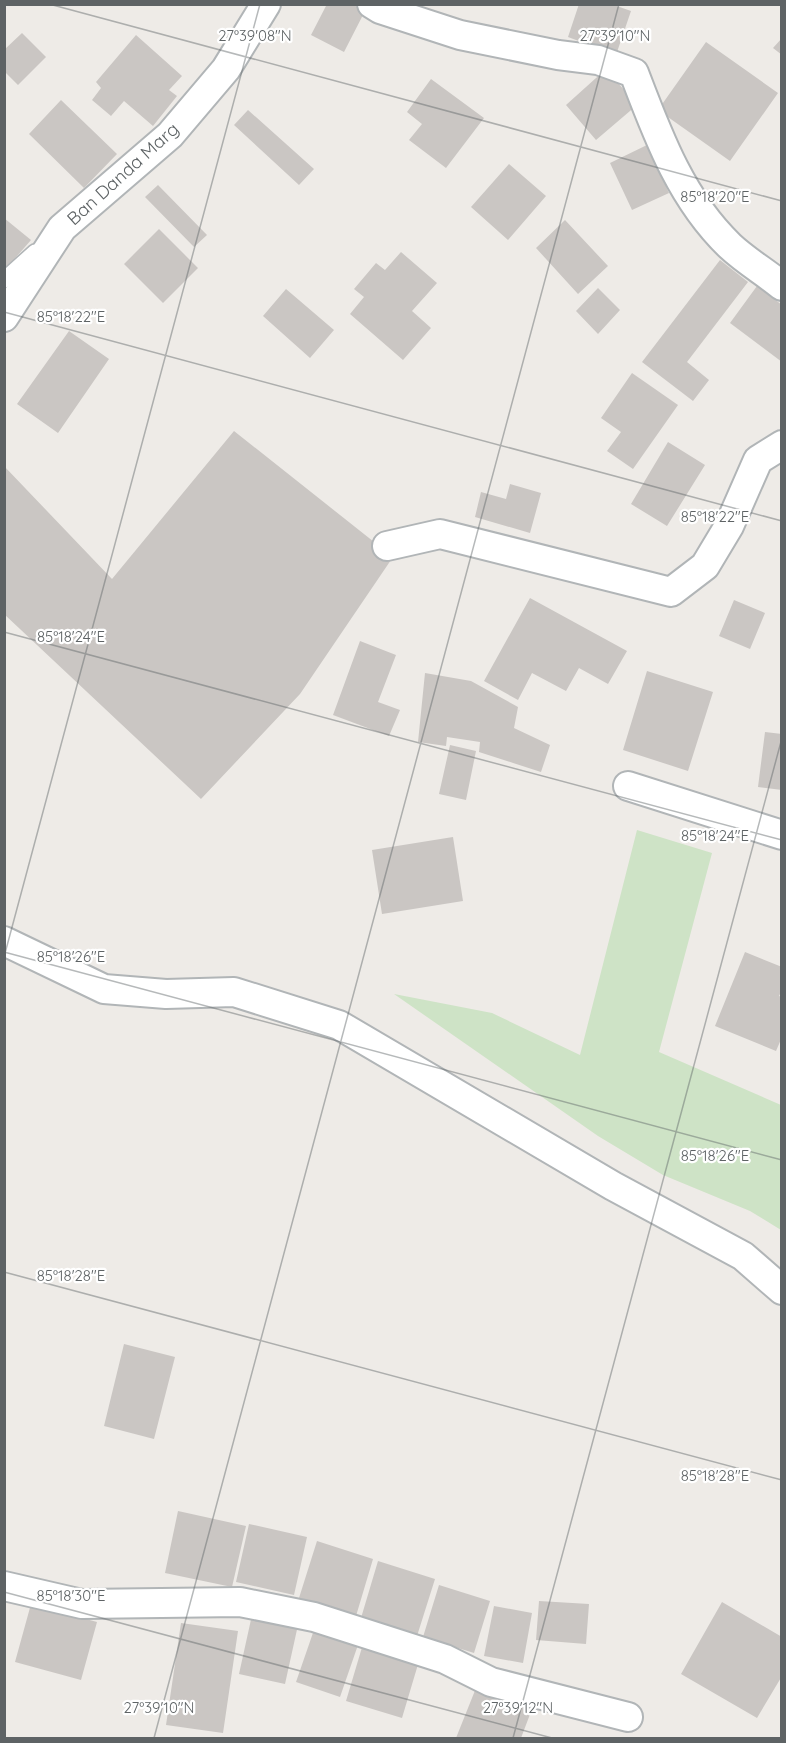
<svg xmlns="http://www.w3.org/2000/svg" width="786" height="1743" font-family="Quicksand,sans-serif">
	<rect width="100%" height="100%" fill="#eeebe7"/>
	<path fill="#cee3c6" d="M637 830 712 853 659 1052 781 1105V1230L750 1211 663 1175 598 1136 394 994 492 1013 580 1055Z"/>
	<path fill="#cac6c3" d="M327 4H352L365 11 344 52 311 35Z
		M579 4H611L631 11 616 55 568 37Z
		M22 33 46 57 18 85 4 71V50Z
		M136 35 182 76 169 90 177 96 153 126 124 101 111 116 92 100 101 88 96 82Z
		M782 38V55L773 48Z
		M706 42 778 93 730 161 658 110Z
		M606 69 637 105 596 140 566 105Z
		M431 79 484 118 446 168 409 140 422 124 407 112Z
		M61 100 117 154 84 188 29 134Z
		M248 110 314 169 299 185 234 125Z
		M647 145 669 193 632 210 610 163Z
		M509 164 546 196 508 240 471 207Z
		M158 185 207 235 194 247 145 197Z
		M4 218 31 240 4 271Z
		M565 220 608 266 578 294 536 248Z
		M159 229 198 268 163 303 124 264Z
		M401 252 437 283 412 311 431 328 403 360 350 314 364 297 354 289 376 263 385 270Z
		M720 260 748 282 687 362 709 380 693 401 642 362Z
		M757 286 782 305V362L730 323Z
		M598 288 620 310 598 334 576 311Z
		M286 289 334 330 310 358 263 316Z
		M69 331 109 359 58 433 17 404Z
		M632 373 678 405 633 469 607 451 621 432 601 418Z
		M234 431 393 557 300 694 201 799 4 614V466L112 579Z
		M668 442 705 465 667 526 631 504Z
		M510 484 541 493 530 533 475 517 481 492 506 499Z
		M530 598 627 651 608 684 579 668 566 691 532 673 518 700 484 681Z
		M734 600 765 613 750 649 719 636Z
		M360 641 396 655 378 702 400 710 389 736 333 715Z
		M647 671 713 692 688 771 623 750Z
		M425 673 471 681 518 707 514 728 550 745 541 772 479 752 480 742 447 737 446 746 418 742Z
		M765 732 782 734V790L758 787Z
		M450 745 476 751 466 800 439 794Z
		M453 837 463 901 382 914 372 850Z
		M745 952 782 967V990L779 996 782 997V1037L776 1051 715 1026Z
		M124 1344 175 1357 154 1439 104 1426Z
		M178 1511 246 1526 232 1587 165 1573Z
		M249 1524 307 1537 294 1595 236 1582Z
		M317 1541 373 1559 356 1616 299 1598Z
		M378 1561 435 1579 417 1636 361 1618Z
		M439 1585 490 1601 474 1653 423 1637Z
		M539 1601 589 1604 586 1644 536 1640Z
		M722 1602 782 1637V1676L757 1718 681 1674Z
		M31 1604 97 1622 81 1680 15 1662Z
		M494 1606 532 1613 523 1663 484 1656Z
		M252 1615 298 1625 285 1684 239 1674Z
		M181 1623 238 1631 223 1733 166 1725Z
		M315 1627 359 1642 340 1697 296 1682Z
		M363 1644 419 1661 402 1718 346 1701Z
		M476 1688 532 1709 521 1738H456Z"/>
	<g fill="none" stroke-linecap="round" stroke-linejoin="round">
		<g stroke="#b1b5b7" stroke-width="18">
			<path id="lane" d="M4 280 35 252"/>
		</g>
		<g stroke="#b1b5b7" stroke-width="32">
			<path id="street" d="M372 4 380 9 460 35 558 55 598 60 634 73C658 136 681 199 730 246 746 261 765 272 782 286
				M4 317 62 228 170 135 226 69 266 4
				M387 546 440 534 671 592 705 566 729 526 758 460 782 445
				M628 786 782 835
				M4 941 104 989 166 994 234 992 339 1025 613 1186 743 1256 782 1290
				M4 1586 82 1604 240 1602 314 1617 445 1659 491 1682 628 1717"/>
		</g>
		<use href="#lane" stroke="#fff" stroke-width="15"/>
		<use href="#street" stroke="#fff" stroke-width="28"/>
	</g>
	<path fill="none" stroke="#5e6365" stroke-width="1.5" stroke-opacity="0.45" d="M49 4 782 201M4 312 782 521M4 632 782 840M4 952 782 1160M4 957 260 4M4 1272 782 1480M4 1592 552 1738M154 1738 619 4M513 1738 782 738"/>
	<g text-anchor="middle" stroke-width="4.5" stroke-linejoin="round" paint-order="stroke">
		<g font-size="18" fill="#5e6365" stroke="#fff">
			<text transform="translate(123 174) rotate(-42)" y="6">Ban Danda Marg</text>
		</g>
	</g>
	<g font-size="15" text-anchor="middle" fill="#5e6365" stroke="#fff" stroke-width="4.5" stroke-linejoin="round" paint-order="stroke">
		<text x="255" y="41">27°39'08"N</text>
		<text x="615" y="41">27°39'10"N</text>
		<text x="715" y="202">85°18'20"E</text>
		<text x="71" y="322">85°18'22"E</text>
		<text x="715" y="522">85°18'22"E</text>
		<text x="71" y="642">85°18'24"E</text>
		<text x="715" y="841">85°18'24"E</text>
		<text x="71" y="962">85°18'26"E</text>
		<text x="715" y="1161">85°18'26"E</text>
		<text x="71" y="1281">85°18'28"E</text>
		<text x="715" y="1481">85°18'28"E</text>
		<text x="71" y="1601">85°18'30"E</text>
		<text x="159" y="1713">27°39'10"N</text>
		<text x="518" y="1713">27°39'12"N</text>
	</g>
	<rect width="786" height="1743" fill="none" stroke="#5e6365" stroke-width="12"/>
</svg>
